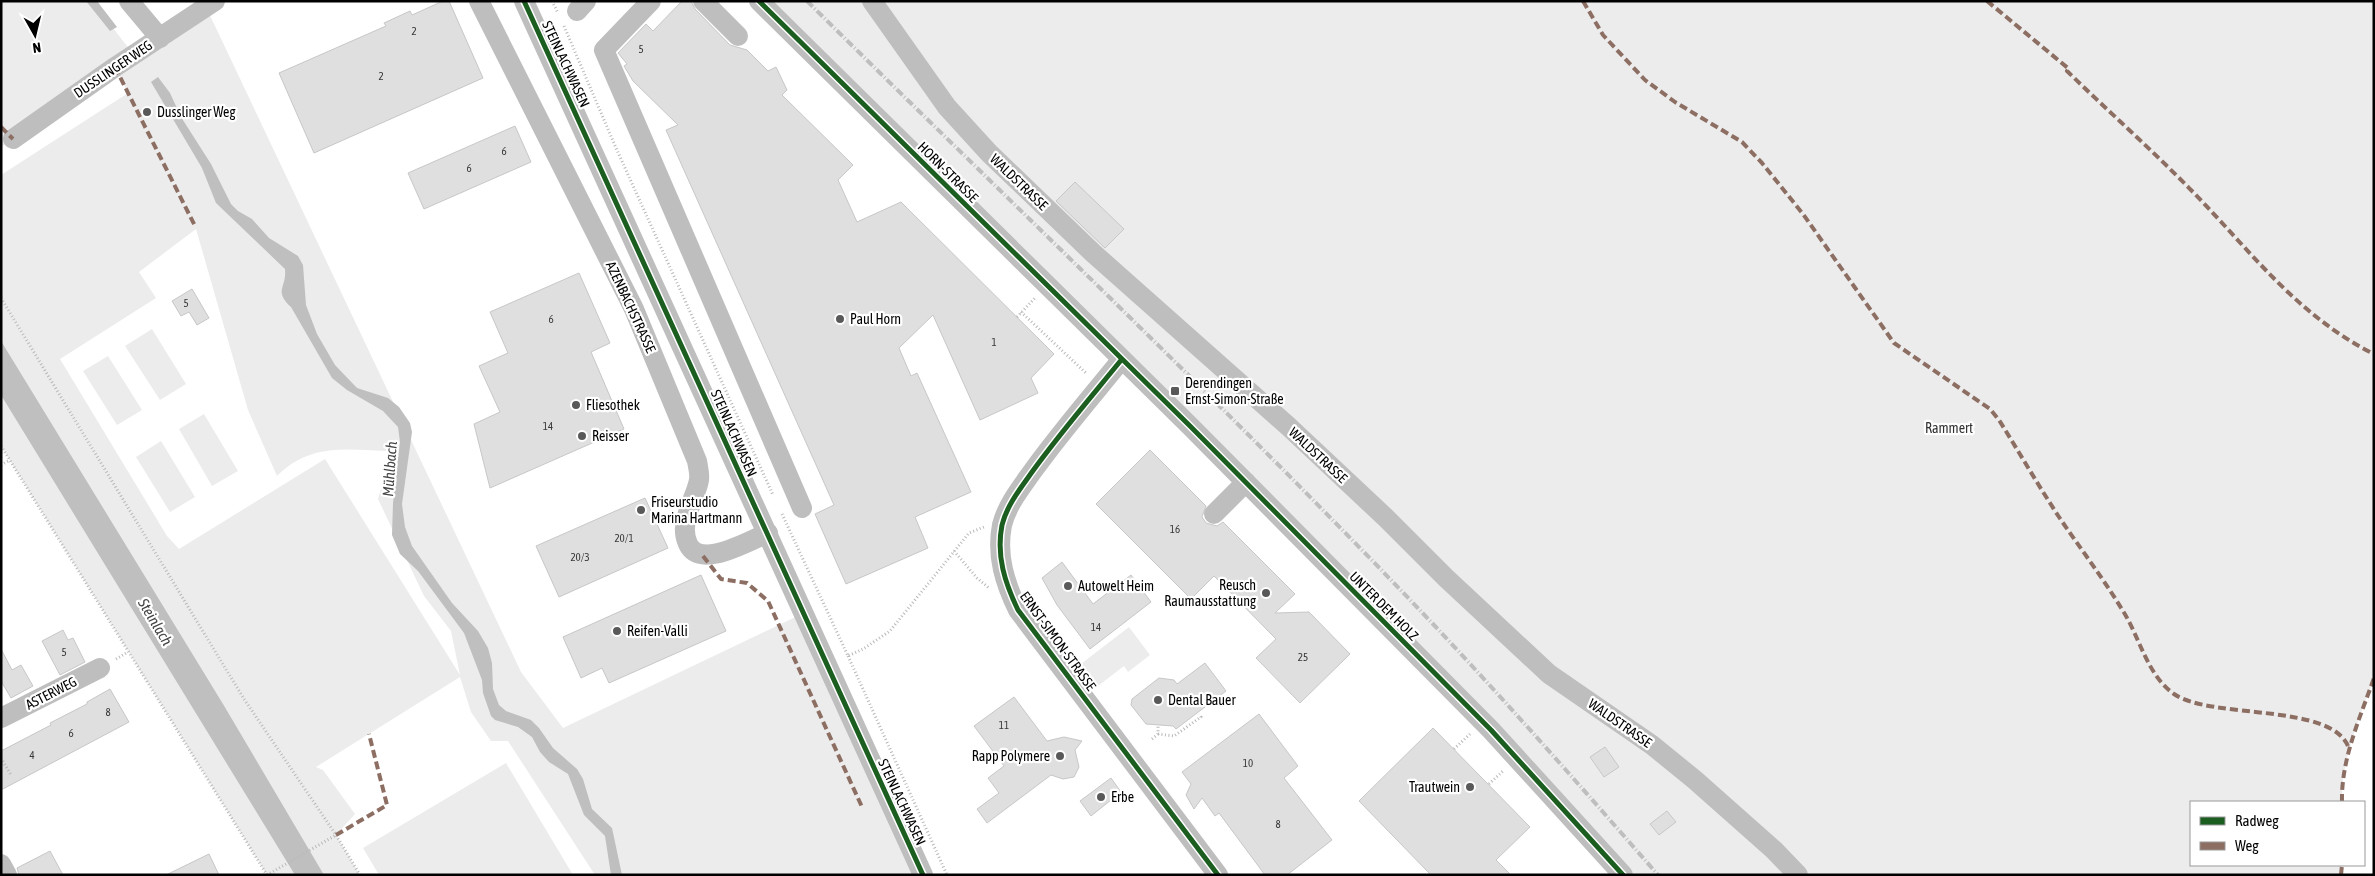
<svg xmlns="http://www.w3.org/2000/svg" width="2375" height="876" font-family="'Asap Condensed',sans-serif">
	<rect width="100%" height="100%" fill="#fff"/>
	<path fill="#ececec" fill-rule="evenodd" d="M1 1H92L134 55 206 7 521 672 563 728 804 613 923 875H595L508 741H491L471 712 460 677 316 767 323 770 355 814 336 835 360 875H267L1 446V175L128 93 115 67 1 147ZM196 229 248 410 277 476C311 442 348 450 392 451L378 499 424 596 451 631 460 675 325 459 179 549 167 536 60 359 156 298 139 272Z
		M759 1H2374V678C2360 718 2341 759 2342 802H2191V865H2342L2341 875H1623Z
		M152 329 186 384 160 400 125 346Z
		M108 356 142 410 117 425 83 371Z
		M204 414 238 471 212 486 179 429Z
		M161 441 195 497 170 512 136 457Z
		M1129 627 1150 655 1128 672 1124 666 1094 689 1077 667Z
		M506 763 573 875H379L363 848Z"/>
	<path fill="#bfbfbf" d="M86 1H97L117 27 110 31Z
		M158 77 170 93 181 117 211 164 231 204 238 211 252 219 269 238 298 256 303 265 306 305 317 334 335 365 357 388 388 398 399 407 410 423 412 432 402 504 405 527 412 546 452 603 478 631 488 648 492 663 493 689 499 705 506 711 531 720 539 728 553 748 577 769 583 779 592 809 612 828 622 875H611L605 836 584 815 568 774 549 762 540 752 532 737 518 727 495 720 491 716 483 693 482 680 464 633 418 571 400 554 392 535 393 503 400 442 398 427 383 411 347 390 332 378 291 307C273 290 287 288 285 269L216 203 202 168 151 82Z
		M1 341 223 704 324 875H295L1 395Z"/>
	<path fill="#dfdfdf" stroke="#c7c7c7" d="M443 1H449L483 78 314 153 279 73 386 26 384 23 410 11 412 15Z
		M682 1H691L695 9 730 45 747 50 768 71 776 67 787 90 782 95 853 165 838 180 857 222 901 202 1054 354 1031 378 1038 393 980 420 933 315 899 348 911 376 917 373 971 492 915 517 928 548 846 584 815 514 834 505 666 130 678 125 633 81 624 66 627 64 618 53 646 24 653 31Z
		M515 126 531 162 424 209 408 173Z
		M1075 182 1124 229 1105 248 1056 201Z
		M579 273 610 343 591 352 624 429 490 488 474 424 500 412 479 366 508 353 490 312Z
		M192 289 209 318 197 325 189 312 181 316 172 301Z
		M1150 450 1206 506 1202 517 1206 523 1217 526 1223 522 1295 594 1275 613 1309 612 1350 654 1300 703 1256 658 1276 639 1214 576 1191 599 1096 504Z
		M645 498 668 548 559 597 536 546Z
		M1062 562 1093 604 1131 575 1151 602 1090 649 1057 605 1042 578Z
		M701 575 726 631 609 683 602 668 581 678 563 637Z
		M63 630 68 640 73 638 85 662 60 675 42 641Z
		M1 649 12 670 21 665 33 686 11 698 1 681Z
		M1205 663 1226 691 1176 729 1173 726 1146 724 1131 705 1132 699 1159 678 1174 680 1177 684Z
		M110 689 129 722 1 790V751L51 725 50 723 87 704V702Z
		M1014 697 1047 741 1064 737 1082 741 1075 750 1079 767 1074 777 1063 779 1051 775 987 823 977 809 999 793 988 778 1004 766 974 726Z
		M1259 714 1298 766 1284 778 1332 840 1287 875H1265L1219 813 1215 816 1202 798 1194 809 1186 795 1191 784 1182 772Z
		M1433 728 1530 827 1496 860 1511 875H1431L1359 801Z
		M1605 747 1619 767 1604 777 1590 757Z
		M1111 778 1121 792 1091 816 1080 801Z
		M1667 811 1676 822 1659 835 1650 824Z
		M50 851 63 875H19L17 868Z
		M209 854 219 875H166Z"/>
	<g fill="none" stroke-linecap="round" stroke-linejoin="round">
		<path stroke="#b9b9b9" stroke-width="3" stroke-dasharray="1 2.5" stroke-linecap="butt" d="M552 1 558 13
			M564 26 616 148 773 495
			M1 298 244 699 336 835 360 875
			M1021 312 1087 374
			M1017 317 1035 298
			M1 446 267 875
			M1 465 10 460
			M782 514 848 656 863 649 890 631 969 533 984 527
			M954 551 977 578 989 588
			M848 656 947 875
			M116 659 128 652
			M1158 734 1174 736 1201 717 1199 714
			M1152 739 1158 734V725
			M1454 749 1470 734
			M1 758 11 775
			M1489 784 1503 771
			M267 875 336 835"/>
		<path stroke="#bebebe" stroke-width="20" d="M129 1 160 38
			M479 1 634 309 697 461C698 467 700 474 699 480 697 492 689 505 687 517 684 526 684 535 688 544 700 570 748 541 768 533
			M524 1 923 875
			M651 1 604 50 802 508
			M703 1 738 36
			M759 1 1190 426 1491 730 1623 875
			M872 1 947 107 989 153 1093 253 1288 426 1386 518 1446 578 1549 674 1652 745 1695 780 1774 850 1798 875
			M577 11 586 1
			M13 139 115 67 215 1
			M1122 359C1092 396 1060 433 1032 472 1020 489 1007 505 1002 525 996 556 1005 583 1018 610L1218 875
			M1214 514 1246 482
			M1 718 100 668
			M1 864 7 875"/>
		<path stroke="#bebebe" stroke-width="4" stroke-dasharray="8 2.5 1 2.5" stroke-linecap="butt" d="M807 1C1016 208 1230 410 1433 624 1510 706 1584 790 1658 875"/>
		<path stroke="#8d6e63" stroke-width="4" stroke-dasharray="8 4" stroke-linecap="butt" d="M1583 1 1603 35 1645 80 1675 102 1742 142 1762 163 1803 214 1894 343 1990 409 1999 420C2019 452 2038 485 2059 517 2080 548 2103 578 2123 611 2140 638 2147 675 2174 694 2211 720 2335 702 2349 749
			M1987 1 2069 69 2067 71C2108 111 2151 149 2191 190 2250 250 2296 315 2374 354
			M115 67 195 226
			M1 127 13 139
			M703 556 721 579 747 583 768 601 862 807
			M2342 802C2341 759 2360 718 2374 678
			M336 835 387 805 369 734
			M2341 875 2342 865"/>
		<g stroke="#fff" stroke-width="8">
			<path id="cycleway" d="M524 1 923 875
				M759 1 1190 426 1491 730 1623 875
				M1122 359C1092 396 1060 433 1032 472 1020 489 1007 505 1002 525 996 556 1005 583 1018 610L1218 875"/>
		</g>
		<use href="#cycleway" stroke="#1b5e20" stroke-width="5"/>
	</g>
	<g fill="#595959" stroke="#fff" stroke-width="2">
		<circle cx="147" cy="112" r="5"/>
		<circle cx="840" cy="319" r="5"/>
		<rect x="1170" y="386" width="10" height="10" rx="2.5"/>
		<circle cx="576" cy="405" r="5"/>
		<circle cx="582" cy="436" r="5"/>
		<circle cx="641" cy="510" r="5"/>
		<circle cx="1068" cy="586" r="5"/>
		<circle cx="1266" cy="593" r="5"/>
		<circle cx="617" cy="631" r="5"/>
		<circle cx="1158" cy="700" r="5"/>
		<circle cx="1060" cy="756" r="5"/>
		<circle cx="1470" cy="787" r="5"/>
		<circle cx="1101" cy="797" r="5"/>
	</g>
	<g text-anchor="middle" stroke-width="4.5" stroke-linejoin="round" paint-order="stroke">
		<g font-size="11" fill="#383838">
			<text x="414" y="35">2</text>
			<text x="641" y="53">5</text>
			<text x="381" y="80">2</text>
			<text x="504" y="155">6</text>
			<text x="469" y="172">6</text>
			<text x="186" y="307">5</text>
			<text x="551" y="323">6</text>
			<text x="994" y="346">1</text>
			<text x="548" y="430">14</text>
			<text x="1175" y="533">16</text>
			<text x="624" y="542">20/1</text>
			<text x="580" y="561">20/3</text>
			<text x="1096" y="631">14</text>
			<text x="64" y="656">5</text>
			<text x="1303" y="661">25</text>
			<text x="108" y="716">8</text>
			<text x="1004" y="729">11</text>
			<text x="71" y="737">6</text>
			<text x="32" y="759">4</text>
			<text x="1248" y="767">10</text>
			<text x="1278" y="828">8</text>
		</g>
		<g font-size="14" fill="#000" stroke="#fff">
			<text transform="translate(566 64) rotate(65)" y="5">STEINLACHWASEN</text>
			<text transform="translate(113 69) rotate(-34)" y="5">DUSSLINGER WEG</text>
			<text transform="translate(948 172) rotate(45)" y="5">HORN-STRASSE</text>
			<text transform="translate(1019 182) rotate(44)" y="5">WALDSTRASSE</text>
			<text transform="translate(631 307) rotate(65)" y="5">AZENBACHSTRASSE</text>
			<text transform="translate(734 433) rotate(66)" y="5">STEINLACHWASEN</text>
			<text transform="translate(1318 455) rotate(43)" y="5">WALDSTRASSE</text>
			<text transform="translate(1384 606) rotate(45)" y="5">UNTER DEM HOLZ</text>
			<text transform="translate(1058 641) rotate(54)" y="5">ERNST-SIMON-STRASSE</text>
			<text transform="translate(51 693) rotate(-27)" y="5">ASTERWEG</text>
			<text transform="translate(1620 723) rotate(35)" y="5">WALDSTRASSE</text>
			<text transform="translate(902 802) rotate(65)" y="5">STEINLACHWASEN</text>
		</g>
		<g font-size="14" fill="#000" stroke="#fff" text-anchor="start">
			<text x="157" y="117">Dusslinger Weg</text>
			<text x="850" y="324">Paul Horn</text>
			<text x="1185" y="388">Derendingen<tspan x="1185" dy="16">Ernst-Simon-Straße</tspan></text>
			<text x="586" y="410">Fliesothek</text>
			<text x="592" y="441">Reisser</text>
			<text x="651" y="507">Friseurstudio<tspan x="651" dy="16">Marina Hartmann</tspan></text>
			<text x="1256" y="590" text-anchor="end">Reusch<tspan x="1256" dy="16">Raumausstattung</tspan></text>
			<text x="1078" y="591">Autowelt Heim</text>
			<text x="627" y="636">Reifen-Valli</text>
			<text x="1168" y="705">Dental Bauer</text>
			<text x="1050" y="761" text-anchor="end">Rapp Polymere</text>
			<text x="1460" y="792" text-anchor="end">Trautwein</text>
			<text x="1111" y="802">Erbe</text>
		</g>
		<g font-size="14" fill="#333" stroke="#fff">
			<text x="1949" y="433">Rammert</text>
		</g>
		<g font-size="15" font-style="italic" fill="#444" stroke="#fff">
			<text transform="translate(390 469) rotate(-86)" y="5">Mühlbach</text>
			<text transform="translate(155 622) rotate(59)" y="5">Steinlach</text>
		</g>
	</g>
	<rect width="2375" height="876" fill="none" stroke="#000000" stroke-width="5"/>
	<rect x="2190" y="801" width="175" height="65" fill="#ffffff" stroke="#999999"/>
	<rect x="2200" y="817" width="25" height="8" fill="#1b5e20" stroke="#999999"/>
	<text x="2235" y="826" font-size="15" fill="#000000">Radweg</text>
	<rect x="2200" y="842" width="25" height="8" fill="#8d6e63" stroke="#999999"/>
	<text x="2235" y="851" font-size="15" fill="#000000">Weg</text>
	<g transform="translate(35 35) rotate(172)" stroke="#ffffff" stroke-width="4" paint-order="stroke">
	<path d="M0-4L9 19L0 12L-9 19Z" fill="#000000"/>
	<text y="-8" font-size="14" font-weight="bold" text-anchor="middle" fill="#000000">N</text>
	</g>
</svg>
